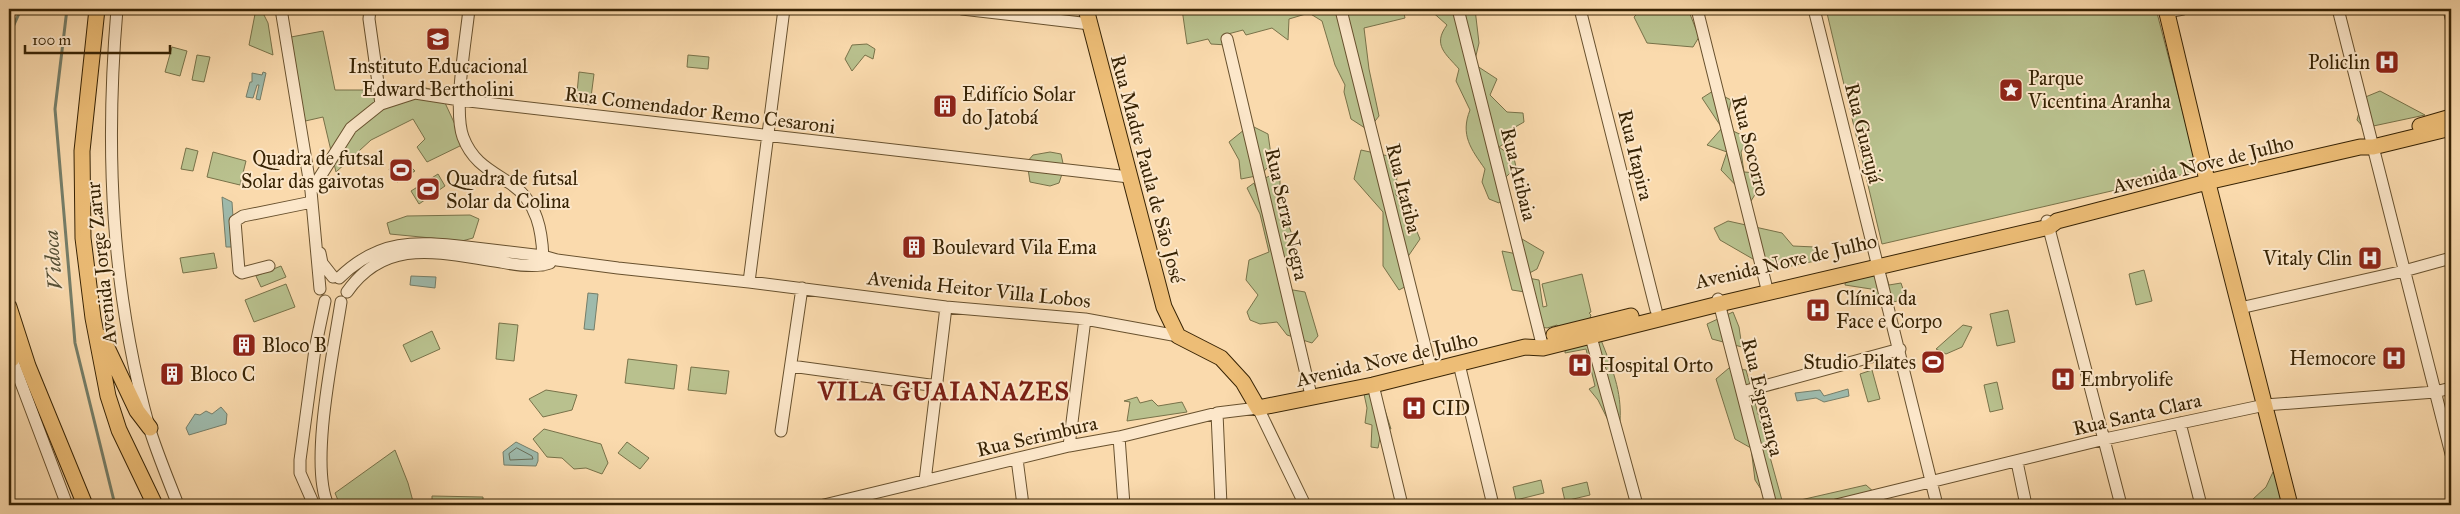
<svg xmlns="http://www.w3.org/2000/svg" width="2460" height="514" font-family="'IM FELL Great Primer',serif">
	<rect width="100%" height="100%" fill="#fadaad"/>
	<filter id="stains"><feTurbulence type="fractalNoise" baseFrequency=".004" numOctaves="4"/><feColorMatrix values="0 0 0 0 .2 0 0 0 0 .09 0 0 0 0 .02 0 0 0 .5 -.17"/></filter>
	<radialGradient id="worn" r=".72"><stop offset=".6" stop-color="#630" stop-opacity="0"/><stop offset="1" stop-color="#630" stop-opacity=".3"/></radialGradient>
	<path fill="#b9c18e" stroke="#787249" d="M256 9H261L268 23 273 55 249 45Z
		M1182 9H1403L1405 18 1364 28 1369 69 1379 116 1372 125 1365 128 1351 119 1344 92 1345 85 1335 65 1322 21 1309 13 1289 19 1288 40 1272 28 1246 35 1243 30 1228 34 1227 45 1211 44 1208 39 1187 44Z
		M1429 9H1475L1479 43 1474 64 1497 79 1490 95 1507 112 1523 113 1524 122 1510 130 1511 139 1499 147 1514 158 1516 167 1506 177 1508 192 1499 203 1489 199 1482 182 1485 169C1471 149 1460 135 1470 110L1456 81 1459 69C1446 54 1432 45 1447 25Z
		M1655 9H1688L1699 37 1693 47 1647 43 1634 17 1639 12Z
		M1826 9H2156L2198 171 1882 244Z
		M323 31 335 90H385L419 86 440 92 464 144 427 162 417 147 425 139 413 119 371 140 336 172 323 117 301 122 291 37Z
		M867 44 875 49 873 59 865 55 852 71 845 59 852 45Z
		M172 47 187 51 180 76 165 72Z
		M197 55 210 57 204 82 192 80Z
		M688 55 709 57 708 69 687 67Z
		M579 72 594 74 590 105 576 103Z
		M1713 91 1731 100 1729 112 1733 131 1748 138 1741 152 1744 172 1758 173 1761 185 1751 201 1721 170 1727 152 1707 145 1722 128 1702 98Z
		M2380 91 2425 115 2364 128 2357 120 2363 98Z
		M1250 125 1268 134 1272 162 1261 175 1241 179 1239 160 1229 142Z
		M186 148 198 151 193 171 181 169Z
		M1361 150 1393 157 1397 173 1396 195 1405 203 1420 239 1407 258 1414 282 1399 290 1383 266V212L1354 179Z
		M213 152 246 161 240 185 207 177Z
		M1050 152 1061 154 1064 168 1059 183 1050 186 1030 182 1027 162 1033 155Z
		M404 160 415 171 397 182 389 169Z
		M1277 173 1280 175V189L1289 212 1286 218 1294 240 1299 264 1281 269 1287 289 1305 292 1318 336 1312 343 1287 335 1277 322 1260 324 1250 320 1247 312 1258 295 1246 280 1249 260 1269 252 1260 214 1247 188 1254 183 1257 192 1262 191 1265 178Z
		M438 174 445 186 419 204 411 191Z
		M470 215 479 219 473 238 462 241 390 234 387 223 407 216Z
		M1728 221 1782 233 1793 246 1815 247 1825 259 1772 270 1720 240 1714 228Z
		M1522 239 1544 252 1537 269 1522 277 1539 280 1543 307 1547 306 1542 284 1582 274 1591 312 1589 313 1591 315 1585 333 1601 340C1612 368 1622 391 1620 421L1608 420 1598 400 1589 389 1595 386 1586 349 1565 353 1566 336 1557 325 1547 328 1534 326 1525 292 1512 290 1502 251 1522 255Z
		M214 253 217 268 183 273 180 258Z
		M281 266 286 277 261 287 256 276Z
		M1847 267 1886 275 1889 285 1901 283 1906 298 1882 306 1871 289 1845 285Z
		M2144 270 2152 301 2136 305 2129 274Z
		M286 284 295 307 254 322 245 300Z
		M2008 310 2015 342 1997 346 1990 314Z
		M1733 312 1739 327 1742 347 1712 339 1707 324Z
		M499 323 518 325 514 361 496 359Z
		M1963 325 1972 327 1962 347 1946 354 1936 349Z
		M432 331 440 349 411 362 403 345Z
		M628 359 677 365 674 389 625 383Z
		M691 367 729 371 726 394 688 390Z
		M1729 368 1746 370 1783 504 1866 485 1875 493 1864 505H1771L1755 480 1751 448 1735 439 1716 379Z
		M1872 370 1880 399 1868 402 1860 374Z
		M1997 382 2003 409 1990 412 1984 385Z
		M546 390 577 395 572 410 543 417 529 399Z
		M1367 390 1381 398 1391 429 1382 428 1378 448 1371 447 1372 425 1365 423 1367 408 1364 394Z
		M1137 397 1140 403 1152 400 1158 406 1182 402 1187 412 1127 421 1130 402 1124 401Z
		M544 429 601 444 608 463 602 474 586 468 574 469 562 458 547 457 533 439Z
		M627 442 649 458 640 469 618 453Z
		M395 450 408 483 414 505H340L335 493Z
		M2273 472 2282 483 2293 505H2253L2252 500 2266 487Z
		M1541 480 1544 493 1516 500 1513 487Z
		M1587 482 1590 495 1565 501 1562 488Z
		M432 496 483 497V505H432Z"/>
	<path fill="#9ebaac" stroke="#757e69" d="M263 72 266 73 260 100 256 99 259 85H257L253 98 246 97 250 82H252V73L262 75Z
		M222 197 232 202 235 247H226Z
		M411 276 436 277 435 288 410 285Z
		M588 293 598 294 594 330 584 329Z
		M1848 389 1849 396 1824 402 1816 398 1797 401 1795 393 1820 390 1824 396Z
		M221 407 227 414 226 424 189 435 186 428 195 414 200 415 206 411 212 414Z
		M516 442 538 453V461L536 466 504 465 503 452Z"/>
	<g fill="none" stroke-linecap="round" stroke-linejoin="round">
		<path stroke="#6a6e58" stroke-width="1" d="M517 448 532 456 533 459 510 460 509 454Z"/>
		<path stroke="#757e69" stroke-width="3" d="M67 9 55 109 75 343 115 505
			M9 36 21 9"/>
		<g stroke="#68512e" stroke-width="13">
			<path id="minor" d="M117 9C105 150 111 289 149 427 157 453 168 479 178 505
				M281 9 311 191 320 289
				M370 9 369 19 381 104
				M469 9C466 40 453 110 463 137 472 161 488 169 508 182 538 200 543 233 543 265
				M962 9 1090 24
				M1458 9 1543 348
				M1580 9 1656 310
				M1697 9 1768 293
				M1814 9 1937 505
				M2338 9 2451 454
				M2449 9 2451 18
				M2167 12 2183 9
				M1342 14 1431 370
				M1227 39 1310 391 1313 397
				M311 191 351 128 381 104 415 93 460 100 1129 177
				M2047 221 2121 505
				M320 253 322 263 333 277
				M269 266 242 273 239 271 235 221 243 216 312 202
				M339 278C379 239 415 241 467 247 492 250 518 253 543 256L557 260 618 268 749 282 946 307 1085 319 1178 336
				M749 282 784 9
				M347 292C387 235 443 254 501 262 516 265 536 268 550 263
				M1718 299 1771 505
				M2240 308 2404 271 2451 258
				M1591 337 1637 505
				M12 359 67 505
				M1459 364 1493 505
				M791 366 937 386
				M1373 385 1402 505
				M1742 392 1900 349
				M1217 413 1221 505
				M2180 423 2201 505
				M781 431 802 288
				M1119 437 1124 505
				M1069 446 1085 319
				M1017 459 1023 505
				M2017 462 2026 505
				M925 481 946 307
				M314 505 300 473V460L315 349 325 301
				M328 505C309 464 334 349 341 302
				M824 505 1069 446 1119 437 1217 413 1258 408 1305 505
				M1836 505 2105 439 2265 405 2435 392 2451 388"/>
		</g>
		<g stroke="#372304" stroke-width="17">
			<path id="major" d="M97 9 82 151 83 238 93 318 108 396 119 430 155 505
				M1086 9 1164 307 1178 336 1221 358 1243 382 1258 408 1373 385 1525 347 1543 348 1719 304 2049 227 2057 221 2207 182 2360 147H2373L2451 128
				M2166 9 2203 164 2290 505
				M2420 126 2451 117
				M9 307 28 366 85 505
				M1554 335 1631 316
				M102 337 137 411 150 428
				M9 351 12 359"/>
		</g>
		<use href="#minor" stroke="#fce7ca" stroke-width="11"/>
		<use href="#major" stroke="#edbd76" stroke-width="15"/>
	</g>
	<defs>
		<g id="school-square" transform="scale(1.25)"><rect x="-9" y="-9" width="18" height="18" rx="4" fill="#8f2418" stroke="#fce7ca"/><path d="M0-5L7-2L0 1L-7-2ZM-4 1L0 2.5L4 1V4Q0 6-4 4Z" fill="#fff"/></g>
		<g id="hospital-square" transform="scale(1.25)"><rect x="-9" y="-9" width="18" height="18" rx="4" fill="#8f2418" stroke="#fce7ca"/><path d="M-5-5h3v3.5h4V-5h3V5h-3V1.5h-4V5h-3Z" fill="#fff"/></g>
		<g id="sight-square" transform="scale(1.25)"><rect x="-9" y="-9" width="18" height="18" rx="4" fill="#8f2418" stroke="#fce7ca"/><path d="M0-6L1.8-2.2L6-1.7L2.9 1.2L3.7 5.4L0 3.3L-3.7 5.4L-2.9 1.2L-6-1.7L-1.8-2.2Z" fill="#fff"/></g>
		<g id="building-square" transform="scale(1.25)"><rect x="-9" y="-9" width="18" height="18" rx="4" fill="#8f2418" stroke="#fce7ca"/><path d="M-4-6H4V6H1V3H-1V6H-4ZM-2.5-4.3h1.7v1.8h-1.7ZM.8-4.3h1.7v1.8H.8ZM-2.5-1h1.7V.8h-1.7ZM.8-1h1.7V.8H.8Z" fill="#fff"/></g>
		<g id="stadium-square" transform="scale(1.25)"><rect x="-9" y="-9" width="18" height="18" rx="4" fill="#8f2418" stroke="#fce7ca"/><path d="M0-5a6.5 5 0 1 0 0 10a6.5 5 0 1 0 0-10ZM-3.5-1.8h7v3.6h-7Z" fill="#fff"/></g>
	</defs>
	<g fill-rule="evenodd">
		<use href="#school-square" x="438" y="39"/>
		<use href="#hospital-square" x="2387" y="62"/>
		<use href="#sight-square" x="2011" y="90"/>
		<use href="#building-square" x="945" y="106"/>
		<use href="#stadium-square" x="401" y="170"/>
		<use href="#stadium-square" x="428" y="189"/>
		<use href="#building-square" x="914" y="247"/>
		<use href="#hospital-square" x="2370" y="258"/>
		<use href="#hospital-square" x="1818" y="310"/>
		<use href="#building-square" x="244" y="345"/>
		<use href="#hospital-square" x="2394" y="358"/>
		<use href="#stadium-square" x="1933" y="362"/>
		<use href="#hospital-square" x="1580" y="365"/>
		<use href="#building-square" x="172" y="374"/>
		<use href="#hospital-square" x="2063" y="379"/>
		<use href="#hospital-square" x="1414" y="408"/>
	</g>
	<g text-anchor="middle" stroke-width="4" stroke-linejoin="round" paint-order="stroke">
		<g font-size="20" fill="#372304" stroke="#fce7ca" text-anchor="start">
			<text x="2370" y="69" text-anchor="end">Policlin</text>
			<text x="438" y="73" text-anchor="middle">Instituto Educacional<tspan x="438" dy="23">Edward Bertholini</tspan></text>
			<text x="2028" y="85">Parque<tspan x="2028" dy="23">Vicentina Aranha</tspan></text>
			<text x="962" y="101">Edifício Solar<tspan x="962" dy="23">do Jatobá</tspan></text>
			<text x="384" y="165" text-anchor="end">Quadra de futsal<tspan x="384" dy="23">Solar das gaivotas</tspan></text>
			<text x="446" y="185">Quadra de futsal<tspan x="446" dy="23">Solar da Colina</tspan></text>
			<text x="932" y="254">Boulevard Vila Ema</text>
			<text x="2352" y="265" text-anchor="end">Vitaly Clin</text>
			<text x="1836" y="305">Clínica da<tspan x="1836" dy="23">Face e Corpo</tspan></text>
			<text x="262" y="352">Bloco B</text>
			<text x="2376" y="365" text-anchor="end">Hemocore</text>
			<text x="1916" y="369" text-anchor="end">Studio Pilates</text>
			<text x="1598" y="372">Hospital Orto</text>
			<text x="190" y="381">Bloco C</text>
			<text x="2080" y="386">Embryolife</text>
			<text x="1432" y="415">CID</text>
		</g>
		<g font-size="20" fill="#372304" stroke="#fce7ca">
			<text transform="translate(700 110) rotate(7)" y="7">Rua Comendador Remo Cesaroni</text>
			<text transform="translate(1864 133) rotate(76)" y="7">Rua Guarujá</text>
			<text transform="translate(1751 146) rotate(76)" y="7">Rua Socorro</text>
			<text transform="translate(1636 155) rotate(76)" y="7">Rua Itapira</text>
			<text transform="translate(2203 164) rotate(-14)" y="7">Avenida Nove de Julho</text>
			<text transform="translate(1148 169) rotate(75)" y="7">Rua Madre Paula de São José</text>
			<text transform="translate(1519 174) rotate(76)" y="7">Rua Atibaia</text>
			<text transform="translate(1404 188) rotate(76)" y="7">Rua Itatiba</text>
			<text transform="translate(1287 214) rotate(77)" y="7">Rua Serra Negra</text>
			<text transform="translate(1786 261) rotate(-13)" y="7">Avenida Nove de Julho</text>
			<text transform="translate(101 263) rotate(-96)" y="7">Avenida Jorge Zarur</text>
			<text transform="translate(979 289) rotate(6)" y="7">Avenida Heitor Villa Lobos</text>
			<text transform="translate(1387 359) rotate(-13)" y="7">Avenida Nove de Julho</text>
			<text transform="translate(1763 397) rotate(76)" y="7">Rua Esperança</text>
			<text transform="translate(2137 414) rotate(-13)" y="7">Rua Santa Clara</text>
			<text transform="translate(1037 436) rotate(-13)" y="7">Rua Serimbura</text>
		</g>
		<g font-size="21" font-style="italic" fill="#565036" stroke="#fce7ca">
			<text transform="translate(53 260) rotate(-95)" y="7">Vidoca</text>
		</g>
		<g font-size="25" font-weight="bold" letter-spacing="1" fill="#7a1f14" stroke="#fce7ca">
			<text x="944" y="400">VILA GUAIANAZES</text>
		</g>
	</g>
	<rect width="2460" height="514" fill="none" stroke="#fadaad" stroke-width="30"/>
	<rect x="10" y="10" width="2440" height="494" fill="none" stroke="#372304" stroke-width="2.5"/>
	<rect x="15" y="15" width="2430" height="484" fill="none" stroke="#372304"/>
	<path d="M25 45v8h145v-8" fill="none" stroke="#372304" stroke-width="2.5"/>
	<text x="32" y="45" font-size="15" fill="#372304" stroke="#fce7ca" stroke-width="4" paint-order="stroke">100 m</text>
	<rect width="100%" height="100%" filter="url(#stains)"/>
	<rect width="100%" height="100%" fill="url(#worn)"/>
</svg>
